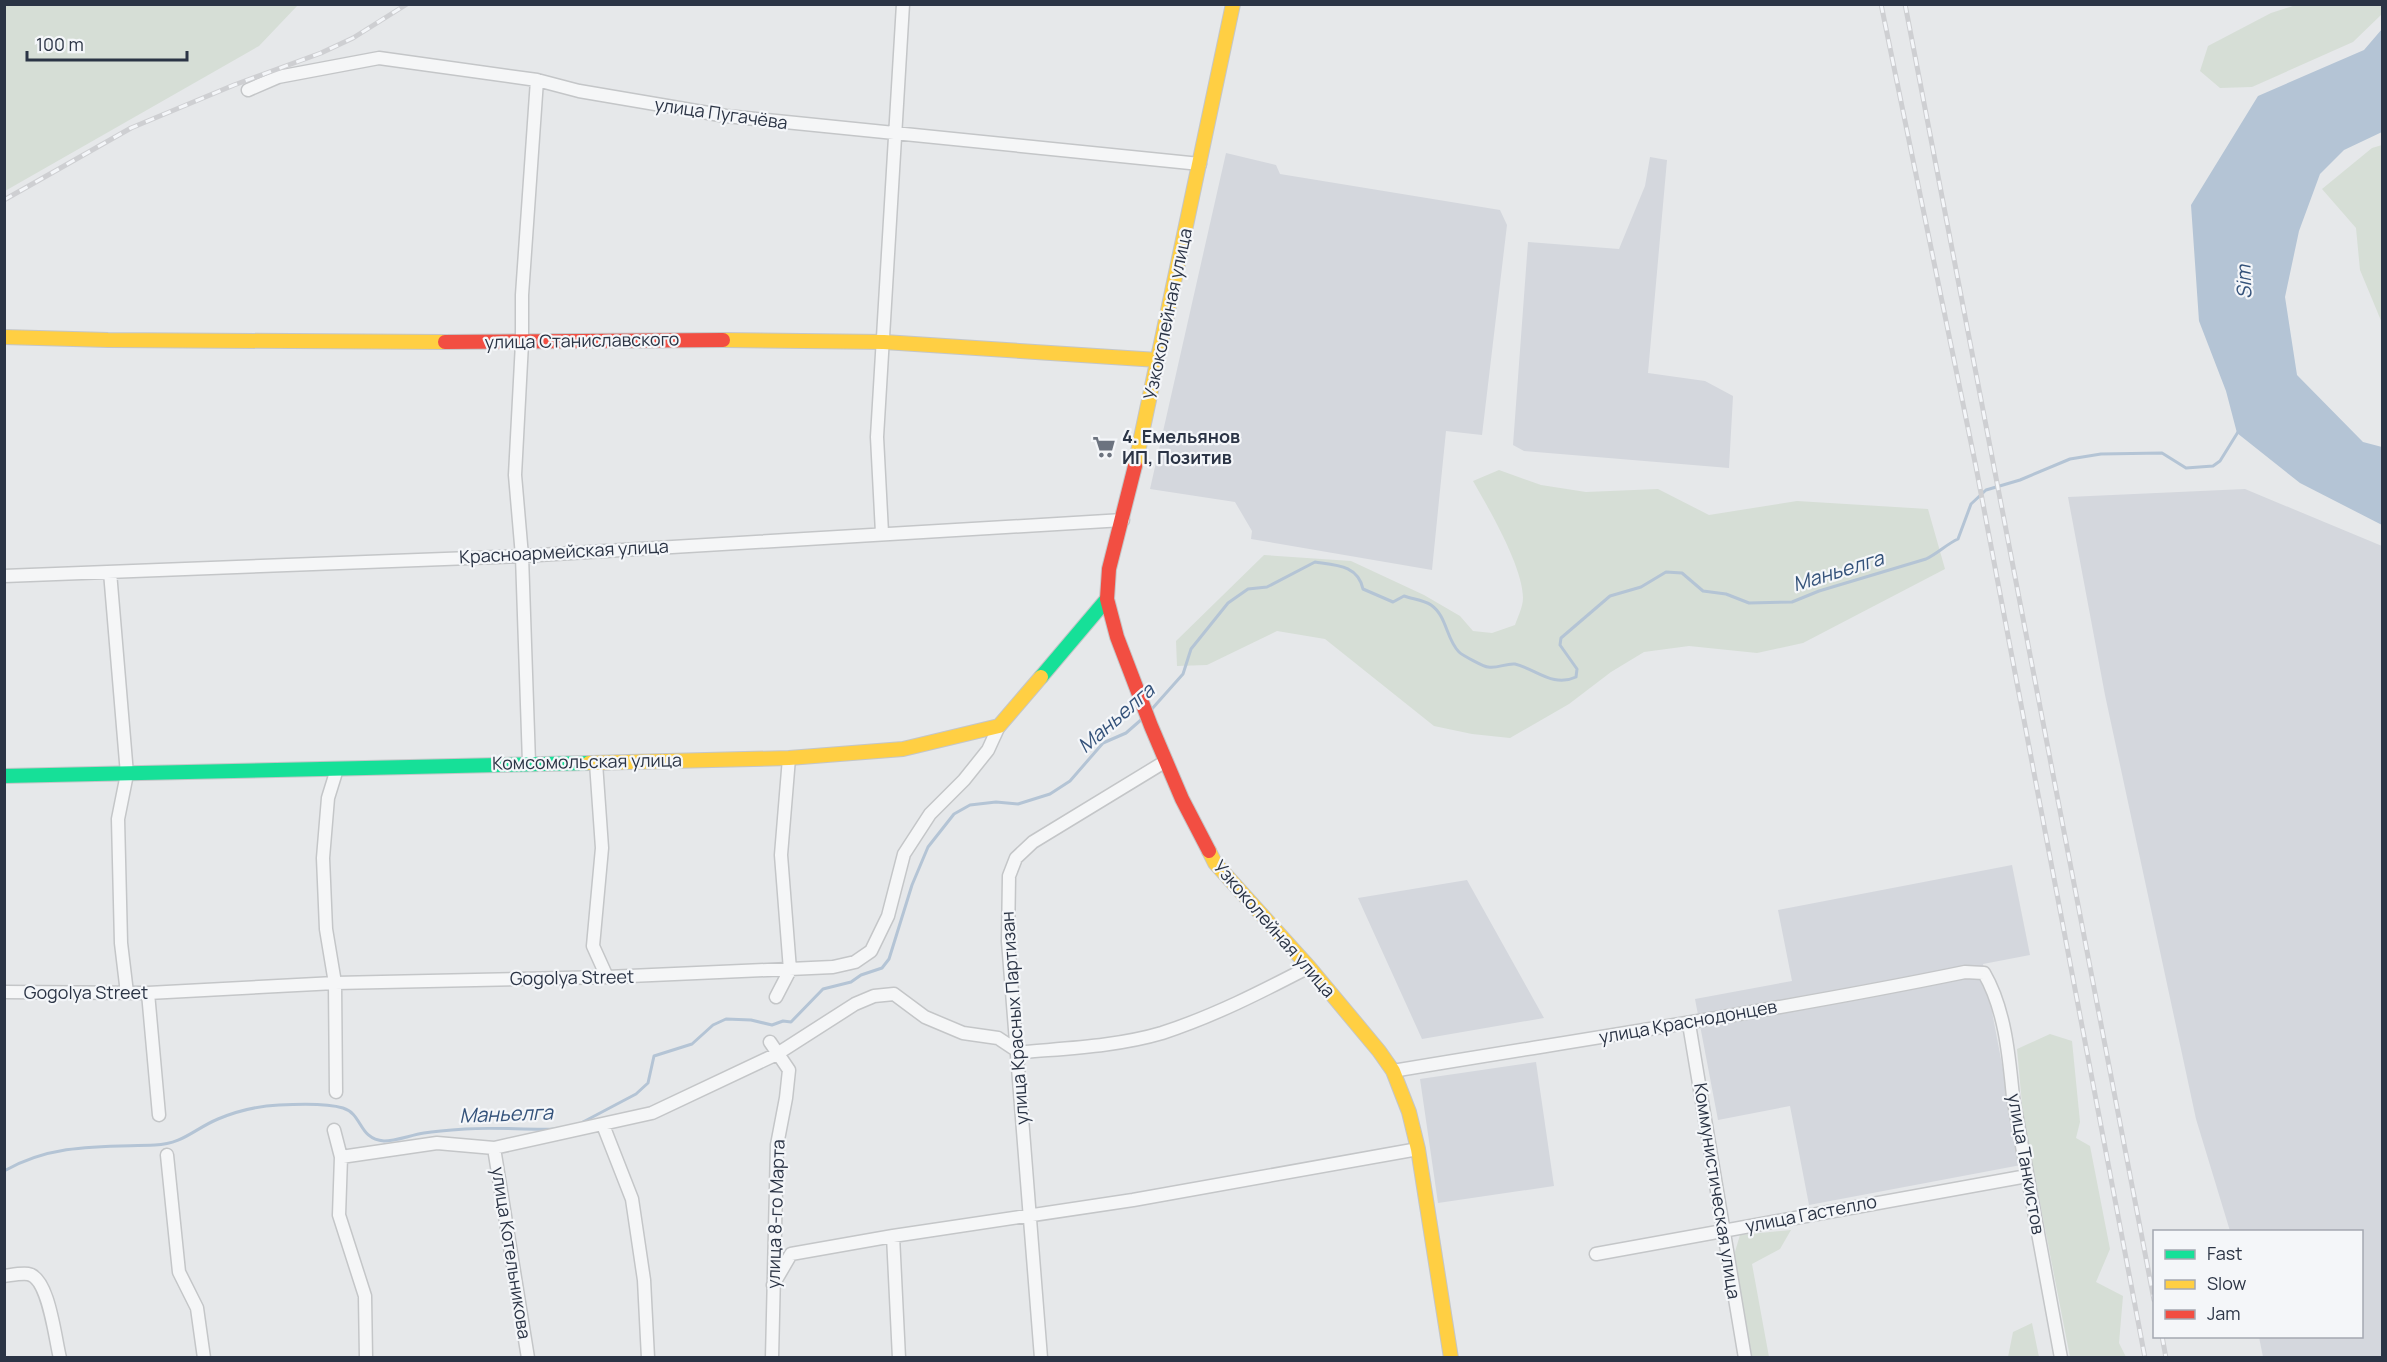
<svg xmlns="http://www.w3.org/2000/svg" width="2387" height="1362" font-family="Manrope,sans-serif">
	<rect width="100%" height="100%" fill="#e6e8ea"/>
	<path fill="#d4d7dd" d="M1226 153 1276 165 1280 174 1500 210 1507 225 1482 435 1446 431 1432 570 1251 539 1252 531 1235 502 1150 489Z
		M1650 157 1667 160 1648 373 1705 381 1733 396 1729 468 1524 451 1513 445 1528 242 1619 249 1645 186Z
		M2245 489 2382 546V1357H2263L2259 1337 2362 1336V1232L2230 1231 2196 1119 2105 695 2068 497Z
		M2012 865 2030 955 1983 964 2021 1165 1809 1205 1790 1106 1718 1120 1695 999 1792 981 1778 910Z
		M1467 880 1544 1018 1422 1039 1358 898Z
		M1536 1062 1554 1186 1438 1203 1420 1079Z"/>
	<path fill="#d6ded6" d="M5 4H298V5L259 46 5 191Z
		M2296 5H2382V14L2353 42 2252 87 2220 88 2200 71 2208 46 2271 13Z
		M2382 145V323L2360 270 2356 228 2322 189 2372 148Z
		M1499 470 1541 485 1586 492 1658 489 1709 515 1797 501 1928 509 1945 569 1803 643 1757 653 1689 646 1644 652 1611 672 1569 704 1510 738 1472 734 1434 726 1325 639 1277 631 1207 665 1177 666 1176 641 1264 555 1351 561 1424 595 1460 616 1473 631 1492 633 1515 625C1518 617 1523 606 1523 598 1523 567 1489 509 1473 481Z
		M2050 1034 2072 1041 2080 1122 2076 1138 2090 1146 2110 1249 2096 1282 2123 1296 2119 1343 2126 1357H2070L2023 1115 2017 1049Z
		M1791 1230 1780 1249 1752 1264 1769 1357H1752L1734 1255 1740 1235Z
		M2032 1323 2039 1357H2008L2013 1332Z"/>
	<path fill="#b4c4d5" d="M2382 29V132L2344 150 2320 174 2299 231 2285 297 2297 375 2363 442 2382 447V525L2300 483 2237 433 2226 391 2199 321 2191 205 2258 96 2364 50Z"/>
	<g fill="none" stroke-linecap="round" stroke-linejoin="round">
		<path stroke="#b4c4d5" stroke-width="3" d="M1151 710 1183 674 1191 649 1228 603 1248 589 1267 587 1315 562C1336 565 1358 565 1363 589L1393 602 1404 596C1412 599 1424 600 1431 605 1447 616 1446 639 1459 652 1462 655 1484 667 1488 667 1497 669 1506 663 1515 664 1536 669 1553 688 1576 677L1577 669 1560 645 1561 638 1610 596 1641 587 1666 572 1682 573 1703 591 1726 594 1749 603 1792 602 1819 591 1926 559C1938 553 1947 544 1958 539L1971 504 1986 490 2020 480 2070 459 2101 454 2162 453 2186 468 2213 466 2220 461 2238 432
			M583 1122 636 1094 648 1083 654 1056 692 1044 713 1025 726 1019 751 1020 772 1025 783 1021 791 1022 823 989 851 982 861 975 882 968 889 959 912 885 928 847 954 814 970 805 996 802 1018 804 1050 794 1070 781 1103 743 1126 733 1142 719
			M4 1171C53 1143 102 1147 155 1145 183 1144 194 1129 218 1119 237 1111 258 1106 279 1105 297 1104 327 1103 343 1108 363 1114 358 1139 384 1141 396 1141 411 1135 424 1133 437 1131 451 1130 465 1129 495 1127 526 1130 556 1129"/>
		<g stroke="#c4c6c8" stroke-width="15">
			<path id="street" d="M248 90 278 77 379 58 537 80 579 91 726 116 1200 164
				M882 533 877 437 903 4
				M110 572 127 774 118 819 121 943 127 993
				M4 576 522 556 1123 520
				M529 763 522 556 515 475 522 343V295L537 80
				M596 763 602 848 593 946 607 977
				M4 992 148 993 335 983 607 977 833 967 855 962 871 951 888 916 904 854 930 814 964 780 988 750 999 726
				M148 993 159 1115
				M776 997 790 970 781 855 789 758
				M1689 1024 1745 1358
				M770 1042 789 1070 786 1098 777 1145 772 1358
				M1393 1071C1584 1039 1775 1011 1965 972L1984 973C2005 1009 2009 1056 2013 1097L2061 1358
				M336 1092 335 983 326 929 323 858 328 798 337 769
				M603 1125 632 1199 644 1280 648 1358
				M334 1130 341 1157 339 1215 365 1296 366 1358
				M494 1148 528 1358
				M167 1155 179 1272 197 1308 204 1358
				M341 1157 437 1143 494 1148 652 1113 777 1054 855 1004 874 996 894 994 925 1017 963 1033 998 1038 1016 1050 1025 1052C1070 1048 1118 1046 1162 1033 1214 1016 1261 992 1309 967
				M893 1236 899 1358
				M1596 1254 2027 1176
				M4 1276C12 1275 21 1273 28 1274 49 1277 55 1339 60 1358
				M773 1285 791 1254 893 1236 1133 1200 1418 1149
				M1041 1358 1008 941 1009 876 1016 858 1033 842 1166 761"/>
		</g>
		<g stroke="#c4c6c8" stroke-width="16">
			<path id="fast" d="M1041 677 1107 599
				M4 776 589 763"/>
		</g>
		<g stroke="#c4c6c8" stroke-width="16">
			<path id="slow" d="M4 337 108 340 445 342
				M723 340 884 342 1158 360
				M1135 466 1233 4
				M589 763 789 758 903 749 999 726 1041 677
				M1209 851 1215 863 1309 967 1379 1051 1393 1071 1409 1112 1418 1149 1451 1358"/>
		</g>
		<g stroke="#c4c6c8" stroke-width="16">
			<path id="jam" d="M445 342 723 340
				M1135 466 1109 569 1107 599 1117 637 1151 726 1182 799 1209 851"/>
		</g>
		<use href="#street" stroke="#f5f6f7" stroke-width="12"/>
		<use href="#fast" stroke="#16e098" stroke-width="14"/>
		<use href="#slow" stroke="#ffcf43" stroke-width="14"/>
		<use href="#jam" stroke="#f24e42" stroke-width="14"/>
		<g stroke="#cecfd2" stroke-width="5">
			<path id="rail" d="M1881 4 1976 467 2145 1358
				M1905 4 2154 1300
				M4 200 131 128 234 85 321 53 353 38 407 4
				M2162 1336 2166 1358"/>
		</g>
		<use href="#rail" stroke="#f4f6f9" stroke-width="3" stroke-dasharray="9" stroke-linecap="butt"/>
	</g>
	<defs>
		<g id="supermarket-bare" transform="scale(1.8)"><path d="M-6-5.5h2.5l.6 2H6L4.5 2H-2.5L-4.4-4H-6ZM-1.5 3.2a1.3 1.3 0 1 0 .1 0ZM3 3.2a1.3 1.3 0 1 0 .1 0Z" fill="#6c737f" stroke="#f4f6f9" stroke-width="2.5" paint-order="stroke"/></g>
	</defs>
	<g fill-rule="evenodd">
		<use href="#supermarket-bare" x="1104" y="447"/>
	</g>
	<g text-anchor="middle" stroke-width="4.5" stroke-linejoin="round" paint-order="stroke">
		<g font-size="18" fill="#2b3445" stroke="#f4f6f9">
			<text transform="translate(721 114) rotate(8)" y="6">улица Пугачёва</text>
			<text transform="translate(1168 314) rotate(-78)" y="6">Узкоколейная улица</text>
			<text transform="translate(582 341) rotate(-1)" y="6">улица Станиславского</text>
			<text transform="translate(564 552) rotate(-3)" y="6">Красноармейская улица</text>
			<text transform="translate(587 762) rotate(-1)" y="6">Комсомольская улица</text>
			<text transform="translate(1274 929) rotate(49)" y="6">Узкоколейная улица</text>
			<text transform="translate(572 978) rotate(-1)" y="6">Gogolya Street</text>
			<text x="86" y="999">Gogolya Street</text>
			<text transform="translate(1015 1018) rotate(-94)" y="6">улица Красных Партизан</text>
			<text transform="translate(1688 1022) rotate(-10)" y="6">улица Краснодонцев</text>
			<text transform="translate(2026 1164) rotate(80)" y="6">улица Танкистов</text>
			<text transform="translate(1717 1191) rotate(81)" y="6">Коммунистическая улица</text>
			<text transform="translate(776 1214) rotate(-88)" y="6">улица 8-го Марта</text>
			<text transform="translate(1811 1214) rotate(-11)" y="6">улица Гастелло</text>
			<text transform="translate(511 1253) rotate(81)" y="6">улица Котельникова</text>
		</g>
		<g font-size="18" font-weight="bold" fill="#2b3445" stroke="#f4f6f9" text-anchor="start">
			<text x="1122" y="443">4. Емельянов<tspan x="1122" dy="21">ИП, Позитив</tspan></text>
		</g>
		<g font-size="20" font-style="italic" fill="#34527a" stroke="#f4f6f9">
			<text transform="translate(2244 282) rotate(-92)" y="7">Sim</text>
			<text transform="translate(1838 571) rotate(-17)" y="7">Маньелга</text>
			<text transform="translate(1116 718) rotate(-41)" y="7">Маньелга</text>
			<text transform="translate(506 1114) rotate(-2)" y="7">Маньелга</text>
		</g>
	</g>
	<rect width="2387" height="1362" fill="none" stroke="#2b3445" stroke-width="12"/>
	<rect x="2153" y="1230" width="210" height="108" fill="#f4f6f9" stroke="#a4a8b1" stroke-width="1.5"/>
	<rect x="2165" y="1250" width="30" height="9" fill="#16e098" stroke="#a4a8b1" stroke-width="1.5"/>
	<text x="2207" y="1260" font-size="18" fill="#2b3445">Fast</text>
	<rect x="2165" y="1280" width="30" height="9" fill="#ffcf43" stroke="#a4a8b1" stroke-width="1.5"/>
	<text x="2207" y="1290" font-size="18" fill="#2b3445">Slow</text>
	<rect x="2165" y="1310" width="30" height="9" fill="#f24e42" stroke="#a4a8b1" stroke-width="1.5"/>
	<text x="2207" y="1320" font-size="18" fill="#2b3445">Jam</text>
	<path d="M27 51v9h160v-9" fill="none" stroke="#2b3445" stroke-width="3"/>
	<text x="36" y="51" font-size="18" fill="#2b3445" stroke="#f4f6f9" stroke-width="4.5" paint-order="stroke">100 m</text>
</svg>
